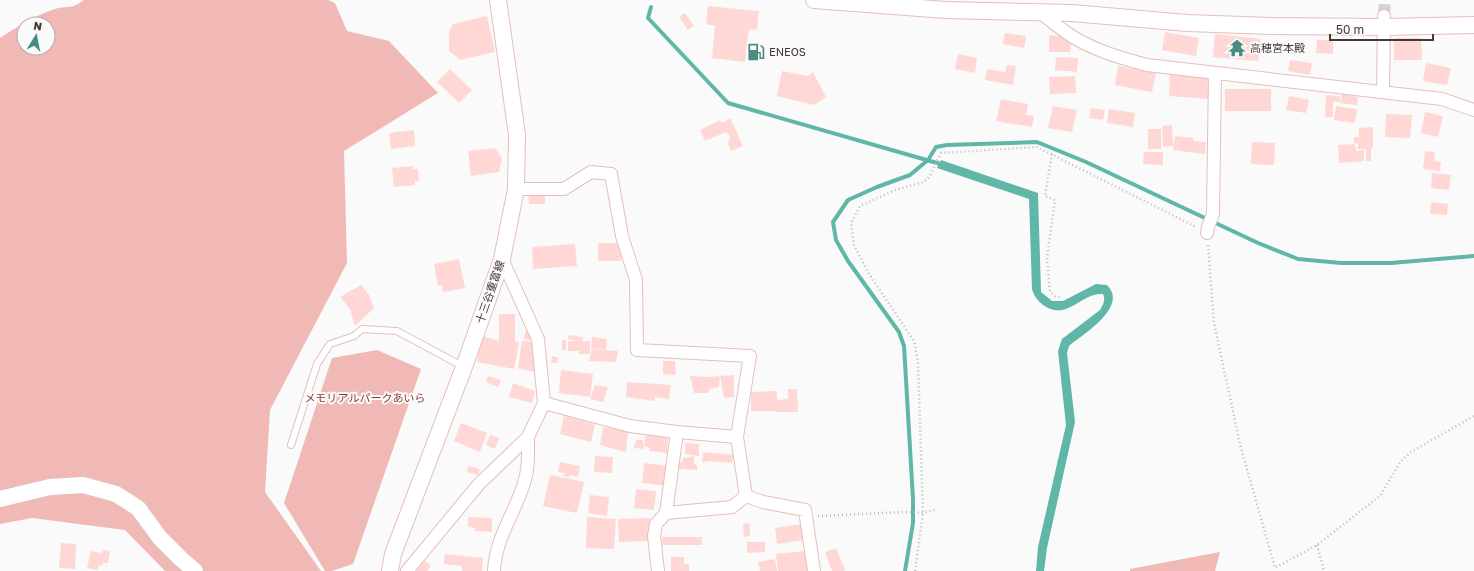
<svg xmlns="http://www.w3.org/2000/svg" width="1474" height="571" font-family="'Golos Text','Noto Sans JP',sans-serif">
	<rect width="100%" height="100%" fill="#fafafa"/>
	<path fill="#f1b9b5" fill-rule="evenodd" d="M84 0H328L335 3 347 31 389 41 438 93 344 151 347 263 270 410 265 492 321 571H165L125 530 32 518 0 524V38C15 28 38 14 55 9 69 5 71 10 84 0ZM24 24H48V48H24Z
		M377 350 421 369 353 564 332 571H325L284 503 332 358Z
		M1220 552 1215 571H1130V569Z"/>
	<path fill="#60b7a8" d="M941 160 1038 193 1041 292 1052 301H1063L1096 284 1107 285C1129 307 1083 334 1069 346L1067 353 1075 422 1047 548 1044 571H1036L1038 547 1066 425 1058 351 1062 339 1100 310C1103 305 1106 300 1103 294 1083 292 1069 318 1048 308 1040 304 1034 297 1032 289L1029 199 937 168Z"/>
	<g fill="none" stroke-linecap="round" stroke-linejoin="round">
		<path stroke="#60b7a8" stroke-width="4" d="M651 7 648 18 728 103 944 165
			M905 571 913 523V499L904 346 899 332 848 261 836 240 833 222 848 200 877 187 910 175 928 160 936 147 947 145 1037 142 1086 162 1258 243 1298 259 1341 263H1391L1474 256"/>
	</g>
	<path fill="#ffd7d5" d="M708 6 759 11 757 30 749 29 745 62 712 58 715 26 706 24Z
		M685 13 694 26 688 30 679 17Z
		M487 16 495 52 460 60 449 51V33L453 24Z
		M1165 32 1199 38 1196 56 1162 50Z
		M1005 33 1026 36 1024 48 1003 44Z
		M1215 34 1261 39 1258 61 1213 57Z
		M1049 35 1064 36V38H1071L1070 52H1049Z
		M1394 38H1421L1422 60H1394Z
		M1317 40H1333V54L1316 53Z
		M958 54 977 58 975 73 955 69Z
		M1056 57 1078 58 1077 72 1055 70Z
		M1290 60 1312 63 1310 75 1288 71Z
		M1426 63 1451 68 1447 85 1423 81Z
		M1007 65 1016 66 1013 85 985 80 987 69 1005 72Z
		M1118 66 1156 72 1152 92 1115 85Z
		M450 69 472 90 459 103 437 82Z
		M782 71 808 76 813 72 826 97 814 105 777 96Z
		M1170 75 1209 77 1208 99 1169 96Z
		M1075 76 1076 93 1050 94 1049 77Z
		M1225 89H1271V111H1225Z
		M1342 94 1358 97 1357 105 1340 103Z
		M1326 95 1340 96V102H1333V117H1325Z
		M1289 96 1309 100 1306 113 1286 110Z
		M1001 99 1028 104 1026 115 1034 116 1032 127 996 121Z
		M1053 106 1077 110 1072 132 1048 128Z
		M1336 106 1357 109 1355 123 1334 120Z
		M1091 108 1105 110 1103 120 1089 118Z
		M1109 109 1135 113 1133 127 1107 123Z
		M1425 112 1443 116 1438 137 1421 133Z
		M1386 114 1412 115 1410 138 1385 137Z
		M730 118 743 146 731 151 728 144 730 137 726 132 705 141 700 130 720 120 722 123Z
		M1172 125 1173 146 1163 147 1162 126Z
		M1373 127V148H1371V161H1366V149H1358V143L1354 144V137H1359V128Z
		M1148 129H1161V149H1148Z
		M414 130 415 146 391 149 389 133Z
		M1175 136 1194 138 1193 141 1206 142 1205 154 1173 150Z
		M1252 142 1275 143 1274 165 1251 164Z
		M1355 144 1356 151 1364 150V161L1339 163 1338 145Z
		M495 148 502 158 499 172 471 176 468 151Z
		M1425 151 1435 152 1434 161 1441 162 1440 171 1423 169Z
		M1144 152H1163V165L1143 164Z
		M413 166V169H418L419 181H415V185L394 187 392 168Z
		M1432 173 1451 175 1449 190 1431 188Z
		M545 192V204H529L528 193Z
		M1431 202 1448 204 1447 215 1430 214Z
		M598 243H621V261H598Z
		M575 244 577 266 533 269 532 247Z
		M459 259 465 288 443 292 442 285 438 286 434 264Z
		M361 285 369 295 374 308 355 326 350 309 340 297Z
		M499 314H515V341L519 343 514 369 477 362 482 336 499 341Z
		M525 331 534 333 536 341 524 339Z
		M569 335 583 337V341H590V354H579V351H568V341H579L568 339Z
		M592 337 607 339 606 350 591 348Z
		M562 340H566V350H562Z
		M522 341 538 342V373L518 368Z
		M592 349 618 351 616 362 589 361Z
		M552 356 559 358 557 363H551Z
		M663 361H675L676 375 663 374Z
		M561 370 593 374 590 397 559 393Z
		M734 375V397L724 398 720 376Z
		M488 376 501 380 498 387 486 382Z
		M690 376 710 377 720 376 719 387 709 389V393H694Z
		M627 382 671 385 669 399 655 397V401L626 397Z
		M513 383 535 391 532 403 509 397Z
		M595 385 608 387 603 402 590 399Z
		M788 389H797L798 412H776L775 411H751V392L777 391V400L788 399Z
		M564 416 595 424 591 442 560 434Z
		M461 423 487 433 480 452 454 441Z
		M603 427 628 432 626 452 600 445Z
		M652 434 668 437 667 453 649 451 650 448 644 446 645 436Z
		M490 435 499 438 495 449 486 445Z
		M636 440H643L644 449 634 448Z
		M685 443 699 444V456L685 454Z
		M703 452 733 455 732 463 708 461 702 463Z
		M595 456 613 457 612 473 594 472Z
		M694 456V464L697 465V470L684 469V463L683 470 678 469 679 463 682 462 683 458Z
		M560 462 580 466 578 477 570 475 569 478 563 476 564 473 558 472Z
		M644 463 670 466 668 486 642 483Z
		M468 466 480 469 478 475 467 472Z
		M550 475 584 482 577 513 543 506Z
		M636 489 656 491 654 510 634 508Z
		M590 495 609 497 607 516 588 513Z
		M468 517 492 518V532L475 531V528L468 527Z
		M587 517 616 519 614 549 586 548Z
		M650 518 651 541 619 542 618 519Z
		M749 523 750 536 744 537 743 524Z
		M802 524 804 540 777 544 775 528Z
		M662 537H702V545H662Z
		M747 542H765V552L747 553Z
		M61 543 76 544 75 569 59 568Z
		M836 548 845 570 842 571H832L825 552Z
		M103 550 110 551 108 563H103L102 566 99 565 98 570 87 568 91 551 102 553Z
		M805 551 807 571H778L776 554Z
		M445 554 483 558 482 571H462V566L444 564Z
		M671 557H684V564H689V571H671Z
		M423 559 431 566 427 571H418L415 569Z
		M775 559 777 571H760L758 562Z"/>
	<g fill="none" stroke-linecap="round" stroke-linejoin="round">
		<path stroke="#d6d3d3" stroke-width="12" stroke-dasharray="12 6" stroke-linecap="butt" d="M1384 16 1385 0"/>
		<g stroke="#e5bebc" stroke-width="8">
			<path id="lane" d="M291 445 317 364 330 344 354 336 362 329 397 331 464 367"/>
		</g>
		<g stroke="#e5bebc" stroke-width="14">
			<path id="street" d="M1041 13C1051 21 1062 30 1073 37 1096 51 1121 58 1147 65L1442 99 1474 110
				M1383 92 1384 16
				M516 189H564L591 172 611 174 622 236 636 280 637 350 750 356 737 437
				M1207 233 1208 227 1213 214 1215 73
				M544 403 630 426 677 432 666 513 732 507 746 496 763 502 805 510 814 571
				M677 432 737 437 746 496
				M407 571 479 484 528 437 544 403 538 339 502 259
				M494 571C495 539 515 513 524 483 529 468 528 453 528 437
				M658 571 654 536 656 524 666 513"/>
		</g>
		<g stroke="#e5bebc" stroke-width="18">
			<path id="secondary" d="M814 0 946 10 1072 13 1187 23 1271 26 1384 27 1474 25
				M0 499 50 487 83 485 116 494 138 508 160 538 180 558 195 571
				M390 571 393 554 464 367 502 259 516 189 517 135 498 0"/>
		</g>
		<path stroke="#bfbaba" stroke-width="2.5" stroke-dasharray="1 3" stroke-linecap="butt" d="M1052 154 1045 196 1055 200 1047 258 1050 292 1055 296 1061 297
			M1208 245 1214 323 1240 444 1275 568 1317 545 1380 496 1401 461 1411 452 1474 416
			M818 516 904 512 923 513 935 510
			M1317 545 1324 571
			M915 571 923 513 918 362 914 341 869 274 854 245 851 223 860 206 895 190 924 182 930 176 941 153 1037 147 1196 227"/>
		<use href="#lane" stroke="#fff" stroke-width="6"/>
		<use href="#street" stroke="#fff" stroke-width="12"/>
		<use href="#secondary" stroke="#fff" stroke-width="16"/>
	</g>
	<defs>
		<g id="temple-bare" transform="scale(1.38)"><path d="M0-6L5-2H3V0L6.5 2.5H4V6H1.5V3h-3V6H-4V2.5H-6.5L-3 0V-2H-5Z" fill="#498d81" stroke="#fafafa" stroke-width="2.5" paint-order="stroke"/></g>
		<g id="fuel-bare" transform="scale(1.38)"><path d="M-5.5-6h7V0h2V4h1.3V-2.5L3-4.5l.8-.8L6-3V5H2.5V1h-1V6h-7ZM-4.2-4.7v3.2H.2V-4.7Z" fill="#498d81" stroke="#fafafa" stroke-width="2.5" paint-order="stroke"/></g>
	</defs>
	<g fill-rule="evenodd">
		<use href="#temple-bare" x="1237" y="48"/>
		<use href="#fuel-bare" x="756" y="52"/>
	</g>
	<g text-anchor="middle" stroke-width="4" stroke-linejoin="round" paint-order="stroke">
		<g font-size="11" fill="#473837" stroke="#fafafa" text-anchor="start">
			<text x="1250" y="52">高穂宮本殿</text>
			<text x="769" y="56">ENEOS</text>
		</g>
		<g font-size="11" fill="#473837" stroke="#fafafa">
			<text transform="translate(490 292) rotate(-71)" y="4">十三谷重富線</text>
		</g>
		<g font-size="11" fill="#8d3737" stroke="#fafafa">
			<text x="365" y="402">メモリアルパークあいら</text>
		</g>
	</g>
	<g transform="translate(36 36) rotate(10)"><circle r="19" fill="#fafafa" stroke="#b2acac"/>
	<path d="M0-3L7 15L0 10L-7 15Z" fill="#498d81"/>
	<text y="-6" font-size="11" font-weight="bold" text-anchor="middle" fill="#473837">N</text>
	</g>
	<path d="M1330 34v6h103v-6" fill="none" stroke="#473837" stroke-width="2"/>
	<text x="1336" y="34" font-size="12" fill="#473837" stroke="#fafafa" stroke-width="3" paint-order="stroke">50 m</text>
</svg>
